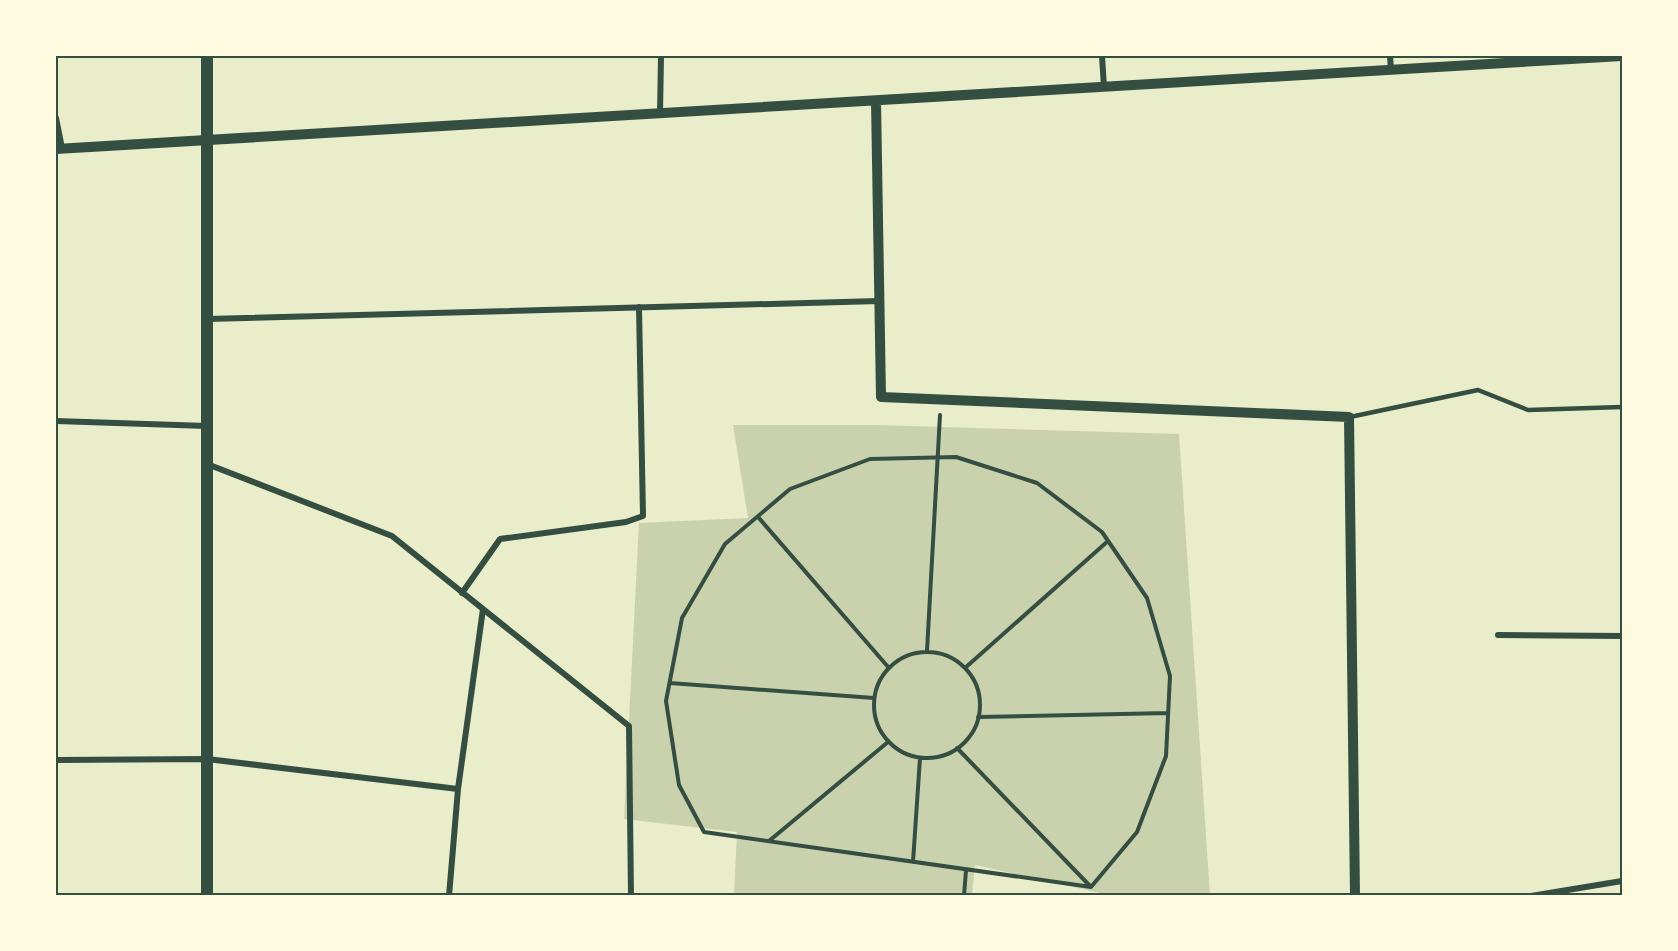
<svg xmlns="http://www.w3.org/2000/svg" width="1678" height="951" font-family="Mulish,sans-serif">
	<rect width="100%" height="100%" fill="#e9edc9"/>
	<path fill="#cad2ad" d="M733 425H875L1179 434 1210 895H1109L975 865 972 895H734L737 832 624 819 639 523 748 518Z"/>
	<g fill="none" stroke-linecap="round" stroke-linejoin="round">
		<path stroke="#344e41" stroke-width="4" d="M956 457 1037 483 1102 532 1147 598 1170 676 1166 756 1137 832 1091 887 704 832 679 785 666 701 682 618 725 544 790 489 870 459Z
			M758 517 889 668
			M927 651 940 415
			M874 705a53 53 0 1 1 106 0a53 53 0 1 1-106 0Z
			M965 668 1108 541
			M670 683 874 698
			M978 717 1168 713
			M957 748 1090 886
			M769 841 888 742
			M913 862 920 758
			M964 896 966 870"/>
		<path stroke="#344e41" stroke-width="4.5" d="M1350 417 1478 390 1528 410 1622 407"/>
		<path stroke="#344e41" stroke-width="6" d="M1102 56 1104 87
			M1390 56 1391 70
			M660 113 661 56
			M56 118 62 148
			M207 319 879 301
			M56 421 207 426
			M207 464 392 536 629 726 631 896
			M462 593 500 539 626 522 643 516 639 307
			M1498 635 1622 636
			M56 760 207 759 458 789 449 896
			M458 789 483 609
			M1531 896 1622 881"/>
		<path stroke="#344e41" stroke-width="10" d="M876 101 881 397 1349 417 1355 896
			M56 149 1622 56"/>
		<path stroke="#344e41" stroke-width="12" d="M207 56V896"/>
	</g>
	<rect width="1678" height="951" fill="none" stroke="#fefae0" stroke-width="114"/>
	<rect x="57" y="57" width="1564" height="837" fill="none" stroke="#344e41" stroke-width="2"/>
</svg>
